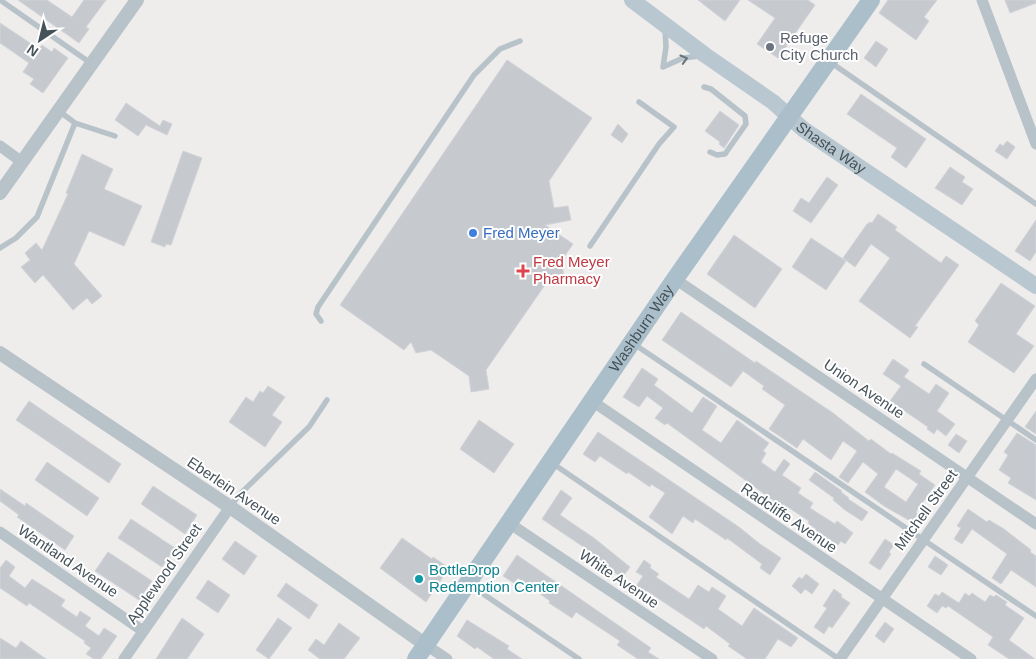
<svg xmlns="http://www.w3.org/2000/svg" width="1036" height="659" font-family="Helvetica,sans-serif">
	<rect width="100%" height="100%" fill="#efecec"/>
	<path fill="#c6cacf" stroke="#d0d3d8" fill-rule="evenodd" d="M18 0H47L72 17 84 0H106L86 27 89 29 79 43Z
		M698 0H740L725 21Z
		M748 0H808L815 5 778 58 757 44 775 18Z
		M888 0H937L924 17 929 21 916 40 879 13Z
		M1005 0H1036V3L1010 13Z
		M0 23 39 49 42 45 52 52 54 48 68 58 43 93 30 84 34 79 23 72 29 63 0 43Z
		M876 41 888 49 876 67 864 58Z
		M507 60 592 118 549 181 554 208 568 206 571 220 545 225 573 244 562 260 564 280 547 282 486 370 489 389 471 392 469 376 431 350 416 353 411 342 404 350 340 305Z
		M861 94 926 139 906 168 891 157 897 148 847 114Z
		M126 103 160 126 163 120 172 124 167 135 146 125 138 136 115 120Z
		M720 111 739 125 724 148 719 144 720 142 705 131Z
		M618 124 628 134 622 143 611 135Z
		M1007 141 1015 147 1007 159 995 151 1000 144 1003 146Z
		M183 151 202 158 171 245 166 244 165 247 151 242Z
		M82 154 113 169 104 189 142 206 124 246 89 231 74 264 102 296 92 304 87 298 73 310 43 275 35 283 21 267 30 260 25 253 36 243 42 250 68 194 66 193Z
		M950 167 965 177 962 182 973 189 962 205 935 188Z
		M827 177 838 185 811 223 793 211 801 198 809 203Z
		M878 214 897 227 895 230 941 263 946 256 959 265 915 326 918 327 910 338 859 301 890 258 871 244 855 267 843 258 867 224 871 222 872 223Z
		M1036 220V252L1030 261 1015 251Z
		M734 235 782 269 755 308 707 274Z
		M811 238 846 261 826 290 792 267Z
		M1001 283 1035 306 1016 334 1034 346 1014 373 968 342 979 325 975 321Z
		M681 312 755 363 756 361 833 413 869 441 871 439 891 454 892 453 921 471 919 474 935 485 916 512 918 514 912 522 884 506 865 492 878 474 863 462 848 483 839 477 857 451 843 441 831 460 803 439 797 448 769 429 785 405 762 389 764 386 743 371 731 387 662 340ZM896 469 918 484 906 502 884 487Z
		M893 359 909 370 904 377 929 394 936 384 949 393 937 411 955 424 946 436 937 429 934 434 927 429 928 427 890 401 901 386 883 374Z
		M642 368 658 379 654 385 692 413 703 397 717 406 702 430 721 443 737 420 769 443 763 451 766 453 761 462 775 472 784 459 790 464 782 475 801 488 798 493 813 503 810 508 835 524 837 521 853 533 845 544 841 541 838 545 815 530 816 529 808 523 809 521 783 504 782 506 767 496 667 423 665 425 655 418 663 408 647 396 639 407 623 397Z
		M268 386 285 397 272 415 282 422 265 447 229 422 246 397 253 402 260 391 263 393Z
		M29 401 121 464 109 483 16 420Z
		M1036 411V434L1025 427Z
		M479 420 514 444 494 473 460 449Z
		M598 432 739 527 760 544 781 558 770 575 760 568 762 564 727 538 726 540 695 519 693 523 683 516 672 534 649 517 665 493 651 484 650 487 628 472 627 474 600 456 595 462 583 454Z
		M1017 433 1036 445V500L1008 483 1011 478 999 470 1008 455 1004 452Z
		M956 434 967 441 959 453 948 445Z
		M47 462 99 498 87 516 35 480Z
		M815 472 842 491 841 492 849 498 848 499 868 512 862 521 845 510 833 500 834 498 809 480Z
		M153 486 197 515 185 534 141 504Z
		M0 489 25 506 26 503 74 536 65 550 17 517 19 515 0 501Z
		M561 490 572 498 560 515 594 538 630 567 622 578 610 569 611 568 593 556 594 554 542 519Z
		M968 509 987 522 989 520 1004 529 1031 550 1030 552 1036 556V587L1011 570 1001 584 992 578 1007 554 972 529 962 544 954 539 961 528 957 526Z
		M131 519 175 548 162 567 118 538Z
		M402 538 432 559 433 557 449 568 426 602 380 568Z
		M885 539 894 545 889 552 891 554 880 570 869 563Z
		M235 541 257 556 244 575 222 559Z
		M108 552 152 581 139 600 95 571Z
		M517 555 651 648 648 652 659 659H638L617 645 620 641 576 612 572 618 549 603 550 601 518 578 514 583 503 576Z
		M935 556 948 565 941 575 928 567Z
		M6 560 15 567 9 576 25 588 32 579 65 600 61 606 77 617 80 611 91 618 85 626 99 636 104 628 117 636 101 659H94L86 654 91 648 84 643 85 641 29 603 27 606 0 588V568Z
		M644 560 651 565 650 568 659 574 656 577 689 599 698 585 709 592 712 587 726 596 718 609 742 626 754 608 798 638 791 647 778 639 765 659H747L728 646 730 644 706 626 704 629 647 591 644 596 634 589 643 576 636 572Z
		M806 574 819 584 812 594 805 589 801 594 792 586 799 577 802 579Z
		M208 580 230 595 218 613 196 598Z
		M286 583 318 605 309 619 277 596Z
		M834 589 842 595 841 597 850 603 832 628 829 626 824 634 814 627 827 608 823 606Z
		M942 592 959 603 965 593 969 596 972 593 985 602 990 595 994 597 996 595 1007 602 1005 605 1024 618 1009 640 1035 659H1009L988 645 993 637 948 606 946 608 942 606 937 613 927 606 935 594 939 596Z
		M182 618 204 634 187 659H156Z
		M278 618 292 628 269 659 256 650Z
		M467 620 509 646 507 649 522 659H494L477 647 475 649 457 636Z
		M885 622 894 629 884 643 875 636Z
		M339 623 360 638 344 659H320L308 650 316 639 324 645Z
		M0 638 16 648 21 641 46 659H0Z"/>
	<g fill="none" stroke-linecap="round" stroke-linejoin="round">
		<path stroke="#b7c3c9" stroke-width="5.5" d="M0 0 92 64
			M830 62 1036 204
			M663 67 683 58 699 56
			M663 67 666 47 665 29
			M704 87 711 89 745 116 746 124 725 154 717 155 710 152
			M75 123 115 136
			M590 246 659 144 674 127 639 102
			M0 248 16 238 37 217 75 123 59 111
			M321 321 316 314 318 307 474 75 500 49 520 41
			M634 344 1036 616
			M924 364 1036 440
			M552 463 839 659
			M230 507 239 495 309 427 327 400
			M470 585 579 659"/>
		<path stroke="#b7c3c9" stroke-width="11" d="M982 0 1036 144
			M0 146 22 162
			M675 279 1036 524
			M592 401 971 659
			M509 523 712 659
			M0 532 143 631
			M426 645 447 659
			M124 659 230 507
			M840 659 1036 379"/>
		<path stroke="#b7c3c9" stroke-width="14" d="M0 193 137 0
			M0 353 230 507 426 645"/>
		<path stroke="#b9c7d0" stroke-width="16" id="s1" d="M632 0 705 55 773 102 803 129 1036 286"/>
		<path stroke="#abbfcb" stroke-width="18" id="s2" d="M416 659 675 279 871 0"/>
	</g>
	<defs><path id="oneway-chevron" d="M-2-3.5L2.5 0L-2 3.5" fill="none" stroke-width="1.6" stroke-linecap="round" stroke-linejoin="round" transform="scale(1.25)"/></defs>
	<use stroke="#67747b" href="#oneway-chevron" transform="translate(684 59) rotate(-16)"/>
	<circle fill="#6b7280" stroke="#fff" stroke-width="2" cx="770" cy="47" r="5"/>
	<circle fill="#3f7fe0" stroke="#fff" stroke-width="2" cx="473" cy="233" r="5"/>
	<path fill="#e0444e" stroke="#fff" stroke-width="2" d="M520.5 263.5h5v5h5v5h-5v5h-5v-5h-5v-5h5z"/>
	<circle fill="#0f9aa8" stroke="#fff" stroke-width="2" cx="419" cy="579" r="5"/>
	<g text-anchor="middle" stroke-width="4" stroke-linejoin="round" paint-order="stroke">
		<g font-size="15" fill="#5b616d" stroke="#fff" text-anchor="start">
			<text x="780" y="43">Refuge<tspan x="780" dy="17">City Church</tspan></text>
		</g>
		<g font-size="15" fill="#455259" stroke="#fff">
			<text dy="5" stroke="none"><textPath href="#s1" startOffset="248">Shasta Way</textPath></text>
			<text dy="5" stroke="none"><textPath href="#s2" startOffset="400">Washburn Way</textPath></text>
			<text transform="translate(864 389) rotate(34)" y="5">Union Avenue</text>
			<text transform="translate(234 491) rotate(34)" y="5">Eberlein Avenue</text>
			<text transform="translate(926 510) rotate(-54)" y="5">Mitchell Street</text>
			<text transform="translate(789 518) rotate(34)" y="5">Radcliffe Avenue</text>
			<text transform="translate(68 561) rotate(34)" y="5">Wantland Avenue</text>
			<text transform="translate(164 574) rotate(-55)" y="5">Applewood Street</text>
			<text transform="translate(619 579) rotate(34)" y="5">White Avenue</text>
		</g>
		<g font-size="15" fill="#366cbe" stroke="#fff" text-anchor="start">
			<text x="483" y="238">Fred Meyer</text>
		</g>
		<g font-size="15" fill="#be3a42" stroke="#fff" text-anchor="start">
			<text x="533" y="267">Fred Meyer<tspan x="533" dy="17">Pharmacy</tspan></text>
		</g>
		<g font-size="15" fill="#0d838f" stroke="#fff" text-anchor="start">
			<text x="429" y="575">BottleDrop<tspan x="429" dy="17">Redemption Center</tspan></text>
		</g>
	</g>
	<g transform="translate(40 40) rotate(215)" stroke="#ffffff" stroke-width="4" paint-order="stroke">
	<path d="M0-4L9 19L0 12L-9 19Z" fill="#455259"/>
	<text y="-8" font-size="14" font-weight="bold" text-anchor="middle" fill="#455259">N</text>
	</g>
</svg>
